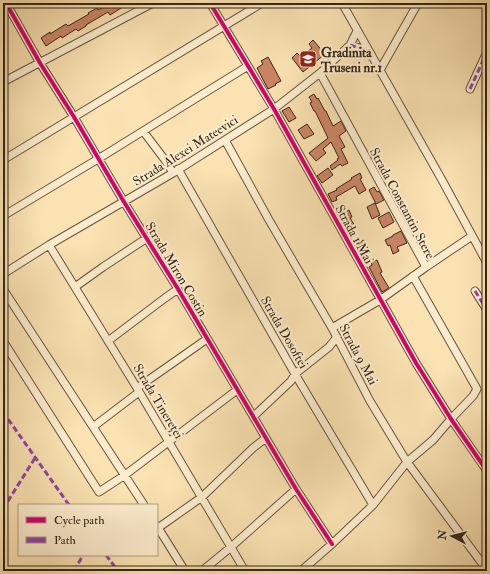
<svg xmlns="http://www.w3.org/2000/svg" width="490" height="574" font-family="'IM FELL Double Pica',serif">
	<rect width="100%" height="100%" fill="#fae2b2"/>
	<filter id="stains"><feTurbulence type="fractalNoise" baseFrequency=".005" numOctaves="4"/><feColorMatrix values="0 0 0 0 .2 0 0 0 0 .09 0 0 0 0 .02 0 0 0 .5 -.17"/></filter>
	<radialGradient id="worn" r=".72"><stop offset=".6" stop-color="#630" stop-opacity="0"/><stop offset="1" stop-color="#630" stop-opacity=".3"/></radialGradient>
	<path fill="#cc8566" stroke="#362617" d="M111 3H129L110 15 108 12 86 25V26L78 31 76 29 62 38 61 36 46 46 41 38 50 32V34L66 24 68 26 89 14 88 13 97 8 98 10Z
		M313 40 325 54 303 72 292 58 297 53 301 57 312 48 309 44Z
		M268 57 281 81 275 84 276 85 268 89 257 68 263 64 261 61Z
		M314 94 317 99 318 98 325 111H326L333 126 341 121 346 131 339 136 345 147 341 149 348 163 342 166 340 164 332 170 330 166 338 160 337 159 339 158 331 142 323 149 326 153 316 161 309 153 328 138 315 111H314L310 103 312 102 309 97Z
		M289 107 296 118 289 122 282 111Z
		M307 124 314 134 304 139 298 130Z
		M328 168 333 175 322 183 317 176Z
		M360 173 362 178 360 179 366 190 359 194 355 186 336 197 337 200 332 202 328 194 337 190 336 189 352 179 351 178Z
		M374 187 377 192 379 191 384 200 376 204 369 190Z
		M375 203 380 215 372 219 367 207Z
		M349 210 352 217 350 218 355 226 348 229 344 222H343L339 215Z
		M389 212 394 222 383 228 378 218Z
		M401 231 407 243 397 247 399 251 393 254 390 245 388 246 385 240 393 236V235Z
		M364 240 368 249 360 253 356 244Z
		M377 260 382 272 380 273 389 288 382 292 369 267 372 265 371 262Z"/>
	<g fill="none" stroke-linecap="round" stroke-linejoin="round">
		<g stroke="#67553e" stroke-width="9">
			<path id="street" d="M6 3 40 63 74 117 124 202 178 289 296 489 332 544
				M210 3 274 109 416 363 451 419 487 471
				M342 3 442 180 487 263
				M485 3 487 8
				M350 45 369 51
				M380 70 418 3
				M320 73 426 267
				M3 82 153 3
				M470 89 487 52
				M143 131 165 160 173 173
				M225 140 269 220 332 328 370 401 407 462 487 570
				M3 160 262 3
				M178 169 295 374 373 505
				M3 216 98 159 248 66
				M49 245 137 388 245 571
				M3 274 49 245 173 173 274 109 320 73 350 45 357 31
				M75 287 103 267 147 238
				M3 289 144 505
				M475 291 487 310
				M332 328 380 300 426 267 472 236
				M3 341 99 492 125 475 237 390
				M108 341 165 298 178 289
				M137 388 207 339
				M254 416 291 381 295 374 329 347 337 337
				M93 427 139 392
				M157 526 185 571
				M158 528 202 497 253 448 266 438
				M202 571 231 547 296 489
				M301 571 332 544 373 505 407 462 433 440 451 419 473 396 477 389 413 276"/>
		</g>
		<use href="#street" stroke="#fceccd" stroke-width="7"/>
		<path stroke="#8e44ad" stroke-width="3" stroke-dasharray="6 3" stroke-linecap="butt" d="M350 45 369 51
			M470 89 487 52
			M475 291 487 310
			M3 412 69 505
			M3 509 35 458
			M106 555 118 571
			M74 571 83 555"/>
		<g stroke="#fceccd" stroke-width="6">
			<path id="cycleway" d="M6 3 40 63 74 117 124 202 178 289 296 489 332 544
				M210 3 274 109 416 363 451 419 487 471"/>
		</g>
		<use href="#cycleway" stroke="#d6006c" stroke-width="4"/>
	</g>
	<defs>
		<g id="school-square" transform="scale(0.9)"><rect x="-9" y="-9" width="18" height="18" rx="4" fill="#8f2418" stroke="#fceccd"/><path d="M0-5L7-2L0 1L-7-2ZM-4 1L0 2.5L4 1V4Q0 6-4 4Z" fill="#fff"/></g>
	</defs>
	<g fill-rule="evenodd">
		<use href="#school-square" x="308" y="59"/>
	</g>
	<g text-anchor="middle" stroke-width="4" stroke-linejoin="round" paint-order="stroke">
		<g font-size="13" font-weight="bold" fill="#362617" stroke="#fceccd" text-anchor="start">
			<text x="321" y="57">Gradinita<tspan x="321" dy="15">Truseni nr.1</tspan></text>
		</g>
		<g font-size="13" fill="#362617" stroke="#fceccd">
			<text transform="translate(185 150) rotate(-32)" y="5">Strada Alexei Mateevici</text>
			<text transform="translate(403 203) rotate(62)" y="5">Strada Constantin Stere</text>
			<text transform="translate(355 234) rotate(61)" y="5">Strada 1 Mai</text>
			<text transform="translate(177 269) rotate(59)" y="5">Strada Miron Costin</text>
			<text transform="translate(285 332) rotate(60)" y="5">Strada Dosoftei</text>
			<text transform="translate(359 354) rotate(62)" y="5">Strada 9 Mai</text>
			<text transform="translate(159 401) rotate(59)" y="5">Strada Tinereței</text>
		</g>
	</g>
	<rect width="490" height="574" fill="none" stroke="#fae2b2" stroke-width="16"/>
	<rect x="4" y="4" width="482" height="566" fill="none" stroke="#362617" stroke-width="2"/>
	<rect x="8" y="8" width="474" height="558" fill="none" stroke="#362617"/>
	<rect x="18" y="504" width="140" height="52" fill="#fceccd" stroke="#ad9d84"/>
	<rect x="26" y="517" width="20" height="6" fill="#d6006c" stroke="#ad9d84"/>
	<text x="54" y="524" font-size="12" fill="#362617">Cycle path</text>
	<rect x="26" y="537" width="20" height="6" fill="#8e44ad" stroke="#ad9d84"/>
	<text x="54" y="544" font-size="12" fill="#362617">Path</text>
	<g transform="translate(452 536) rotate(277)" stroke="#fceccd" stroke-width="3" paint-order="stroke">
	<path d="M0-3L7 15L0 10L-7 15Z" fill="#362617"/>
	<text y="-6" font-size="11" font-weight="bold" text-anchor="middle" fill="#362617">N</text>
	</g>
	<rect width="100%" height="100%" filter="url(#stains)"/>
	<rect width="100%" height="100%" fill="url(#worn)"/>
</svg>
